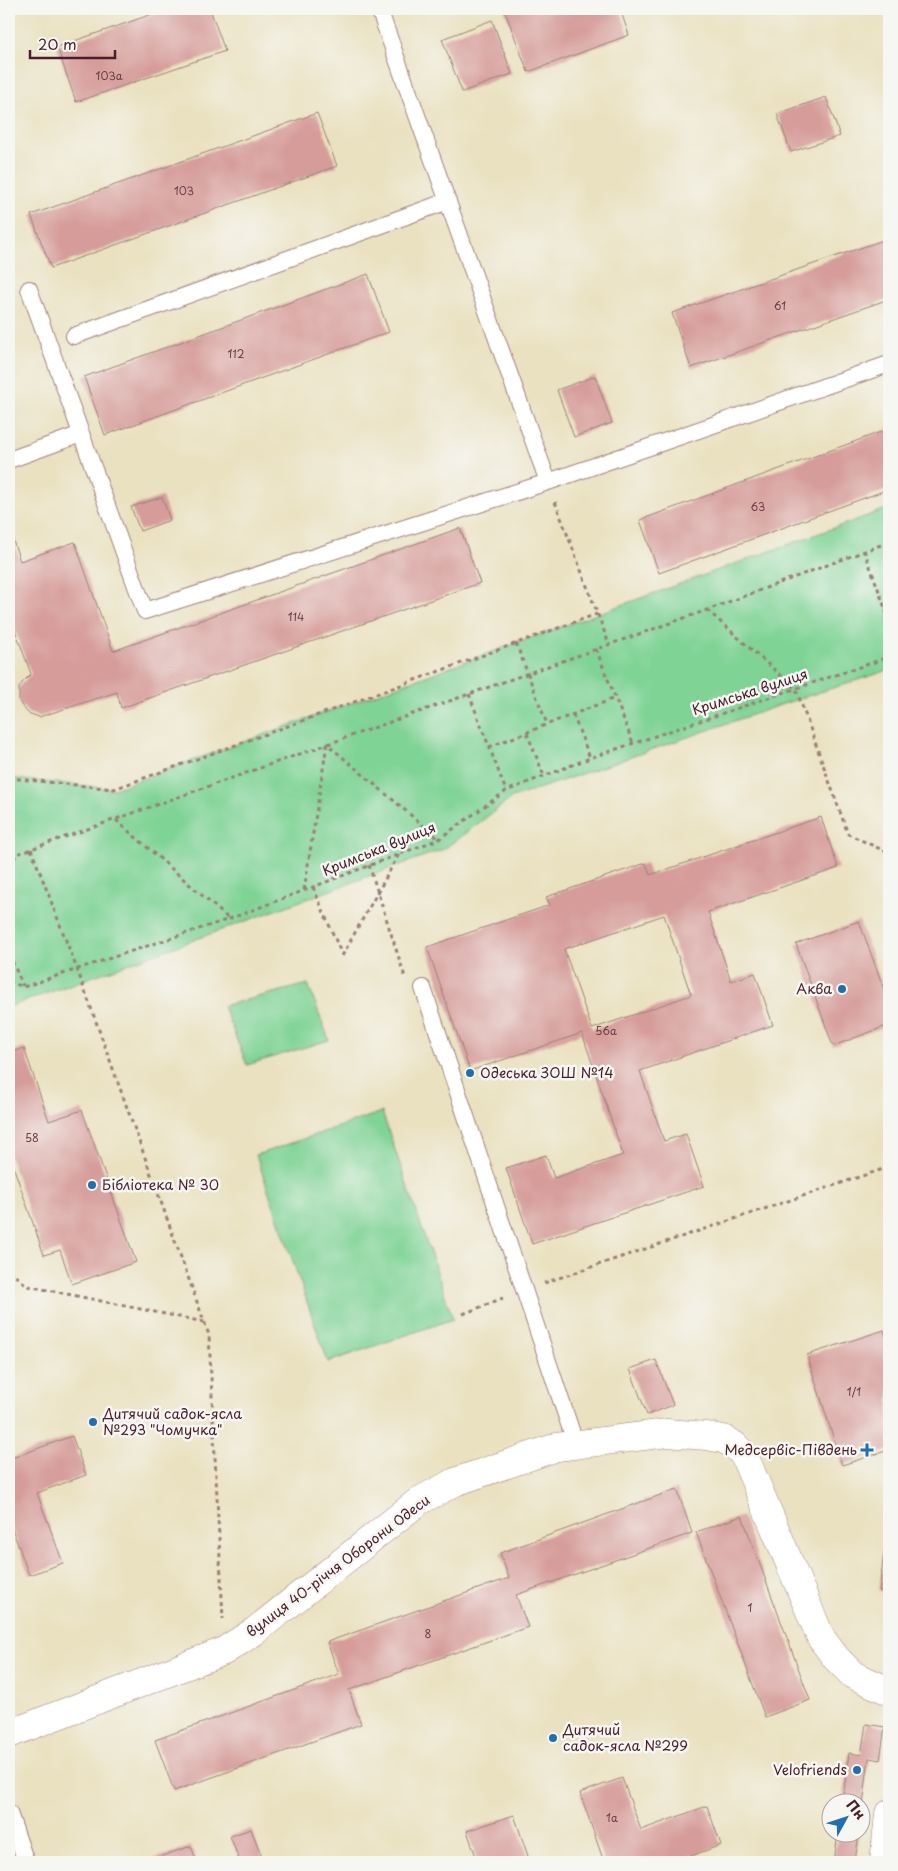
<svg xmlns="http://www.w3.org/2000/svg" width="898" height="1871" font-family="'Playpen Sans',sans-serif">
	<rect width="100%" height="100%" fill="#f6f6f2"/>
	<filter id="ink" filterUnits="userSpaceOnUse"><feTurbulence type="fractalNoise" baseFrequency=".02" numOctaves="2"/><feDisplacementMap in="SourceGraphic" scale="10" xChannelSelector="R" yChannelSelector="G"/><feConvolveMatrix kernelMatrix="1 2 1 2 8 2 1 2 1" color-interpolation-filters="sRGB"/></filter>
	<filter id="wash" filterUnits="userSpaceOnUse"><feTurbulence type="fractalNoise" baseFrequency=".0096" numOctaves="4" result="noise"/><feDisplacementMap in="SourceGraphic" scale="20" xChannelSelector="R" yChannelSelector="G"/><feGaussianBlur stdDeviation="1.12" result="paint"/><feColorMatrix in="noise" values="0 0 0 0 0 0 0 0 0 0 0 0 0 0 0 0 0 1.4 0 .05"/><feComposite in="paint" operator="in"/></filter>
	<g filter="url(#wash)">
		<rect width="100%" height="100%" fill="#eae1c0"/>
		<path fill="#7fd395" stroke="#647960" d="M889 508V670L789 702 512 798 444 849 9 1007V778L114 789Z
			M308 984 329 1040 247 1065 223 1006Z
			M382 1112 453 1319 328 1362 256 1155Z"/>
		<g id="blocks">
			<path fill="#d69c9a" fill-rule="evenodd" d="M167 9H210L225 51 76 102 57 47Z
				M504 9H620L629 35 528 72Z
				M492 20 512 74 462 92 442 39Z
				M826 97 840 136 791 152 777 114Z
				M317 113 337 166 51 268 31 215Z
				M889 238V299L691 368 672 313Z
				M368 274 389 332 105 435 84 377Z
				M595 376 612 423 574 437 557 390Z
				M889 429V489L659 573 640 520Z
				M162 497 170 520 140 531 131 507Z
				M460 528 480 583 121 708 117 692 39 717 28 713 21 705 19 700V688L22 683 31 674 9 613V529L20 561 75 542 113 651Z
				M821 817 838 868 708 912 731 981 755 973 773 1025 640 1071 664 1141 686 1134 704 1186 532 1244 506 1168 546 1155 554 1178 623 1155 582 1033 470 1071 427 947 550 905 546 897 646 863 650 875ZM664 915 691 995 592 1029 564 949Z
				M859 921 889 1003V1025L833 1046 796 944Z
				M24 1048 49 1121 82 1110 136 1262 72 1284 60 1250 44 1255 9 1154V1053Z
				M884 1330 889 1346V1450L842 1465 807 1355Z
				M656 1360 673 1405 647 1415 630 1369Z
				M72 1436 86 1475 37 1493 63 1563 29 1575 9 1520V1459Z
				M677 1489 692 1533 516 1595 528 1627 349 1690 361 1724 174 1791 155 1740 339 1674 327 1642 509 1578 500 1553Z
				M742 1516 810 1700 765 1717 696 1532Z
				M888 1522 889 1523V1592L879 1591Z
				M866 1724 885 1727 880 1760 869 1758 862 1813 860 1804H842L849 1753 861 1755Z
				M622 1778 641 1830 707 1806 721 1845 677 1861V1862H604L580 1793Z
				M514 1815 530 1862H478L467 1831Z
				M251 1829 264 1862H240L230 1836Z
				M838 1834H859L855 1862H834Z
				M191 1846 197 1862H145Z"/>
		</g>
	</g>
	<g filter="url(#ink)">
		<use href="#blocks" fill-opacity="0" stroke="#9a8076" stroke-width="1"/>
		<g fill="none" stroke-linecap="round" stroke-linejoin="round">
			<g stroke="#9a8076" stroke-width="18">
				<path id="lane" d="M379 9 548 482
					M29 289 145 611 548 482 889 364
					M74 336 448 201
					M9 460 81 434
					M423 988 576 1445
					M9 1813 26 1862"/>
			</g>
			<g stroke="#9a8076" stroke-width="29">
				<path id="street" d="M9 1734 224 1651 255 1631 419 1501 455 1482 557 1447 667 1433 707 1436 723 1439 734 1445 744 1455 821 1638 836 1658 853 1675 889 1691
					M884 1862 889 1814"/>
			</g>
			<path stroke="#9a8076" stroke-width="3" stroke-dasharray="4 4" stroke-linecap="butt" d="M555 502 609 644
				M864 550 889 619
				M707 610 796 689 848 834 889 853
				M516 643 547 724
				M596 649 633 743
				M469 694 506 791
				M573 715 590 758
				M527 733 544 776
				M489 747 615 698
				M9 778 114 789 597 614
				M116 820 229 919
				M31 849 77 969 209 1335 223 1619
				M369 865 405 977
				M9 866 17 854 707 610 889 542
				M313 887 342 955
				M304 890 327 744 439 839
				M9 954 23 986
				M342 956 399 854
				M9 981 23 987 229 919 439 839 506 791 590 758 889 657
				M9 1271 28 1286 204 1322
				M544 1283 889 1167
				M463 1314 503 1298"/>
			<use href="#lane" stroke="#fff" stroke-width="16"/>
			<use href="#street" stroke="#fff" stroke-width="28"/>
		</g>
	</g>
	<g fill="#1f6fb2" stroke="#f6f6f2" stroke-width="2">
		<circle cx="842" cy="989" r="5"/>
		<circle cx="470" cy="1073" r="5"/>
		<circle cx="92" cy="1185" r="5"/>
		<circle cx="93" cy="1422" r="5"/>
		<path d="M864.5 1442.5h5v5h5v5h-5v5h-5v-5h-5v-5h5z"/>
		<circle cx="553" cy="1738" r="5"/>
		<circle cx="857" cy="1770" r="5"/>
	</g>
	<g text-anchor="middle" stroke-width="5" stroke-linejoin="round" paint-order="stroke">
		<g font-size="11" fill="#6d3e47">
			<text x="109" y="80">103а</text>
			<text x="184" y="195">103</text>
			<text x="780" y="310">61</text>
			<text x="236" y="358">112</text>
			<text x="758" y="511">63</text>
			<text x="296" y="621">114</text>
			<text x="606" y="1035">56а</text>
			<text x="32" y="1142">58</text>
			<text x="854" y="1396">1/1</text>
			<text x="750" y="1612">1</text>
			<text x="428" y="1638">8</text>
			<text x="612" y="1822">1а</text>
		</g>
		<g font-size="14" fill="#4a1f2b" stroke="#f6f6f2">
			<text transform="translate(750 692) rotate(-18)" y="5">Кримська вулиця</text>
			<text transform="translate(379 849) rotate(-22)" y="5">Кримська вулиця</text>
			<text transform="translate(338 1566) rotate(-37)" y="5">вулиця 40-річчя Оборони Одеси</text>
		</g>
		<g font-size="14" fill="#4a1f2b" stroke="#f6f6f2" text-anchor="start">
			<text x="832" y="994" text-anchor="end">Аква</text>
			<text x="480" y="1078">Одеська ЗОШ №14</text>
			<text x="102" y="1190">Бібліотека № 30</text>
			<text x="103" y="1419">Дитячий садок-ясла<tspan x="103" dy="16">№293 "Чомучка"</tspan></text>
			<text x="857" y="1455" text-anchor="end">Медсервіс-Південь</text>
			<text x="563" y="1735">Дитячий<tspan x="563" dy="16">садок-ясла №299</tspan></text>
			<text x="847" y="1775" text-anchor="end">Velofriends</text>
		</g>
	</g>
	<rect width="898" height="1871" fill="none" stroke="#f6f6f2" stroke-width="30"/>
	<g transform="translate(846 1818) rotate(50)"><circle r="24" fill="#f6f6f2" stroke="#b1a0a2"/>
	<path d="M0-4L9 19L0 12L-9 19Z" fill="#1f6fb2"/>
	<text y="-8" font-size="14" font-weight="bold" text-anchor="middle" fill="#4a1f2b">Пн</text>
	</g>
	<path d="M30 50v8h85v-8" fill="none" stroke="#4a1f2b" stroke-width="2.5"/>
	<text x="38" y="50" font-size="15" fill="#4a1f2b" stroke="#f6f6f2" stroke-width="4" paint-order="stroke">20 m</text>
</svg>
